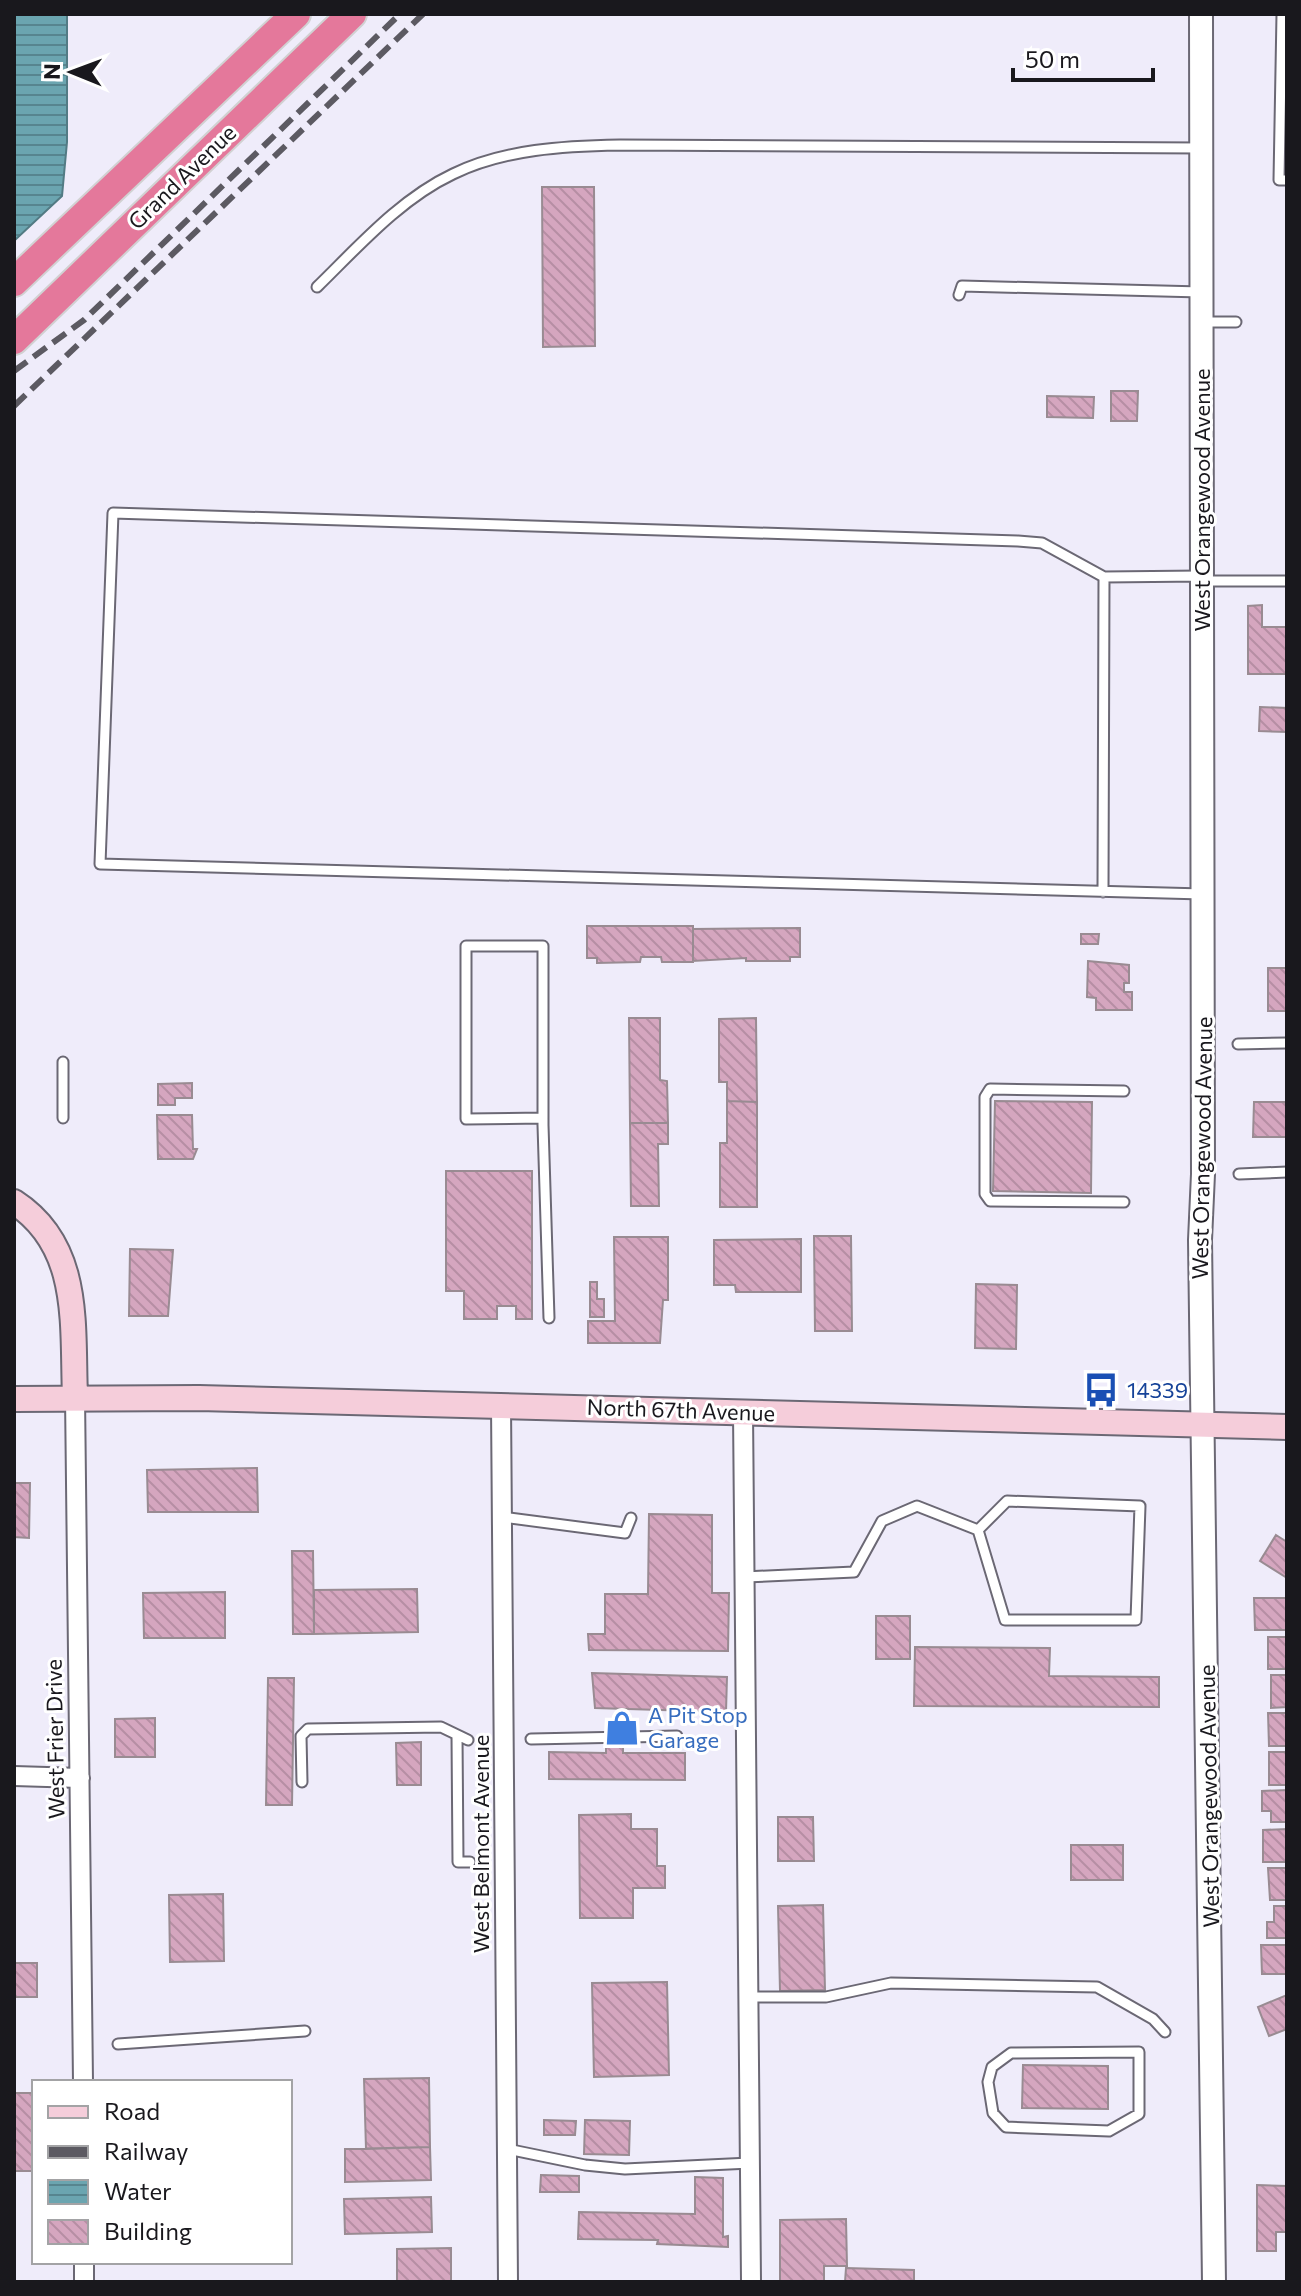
<svg xmlns="http://www.w3.org/2000/svg" width="1301" height="2296" font-family="Commissioner,sans-serif">
	<defs>
		<pattern id="water-rules" width="6" height="5" patternUnits="userSpaceOnUse" patternTransform="scale(2)"><rect width="6" height="5" fill="#6ba5b0"/><path d="M0 2.5h6" fill="none" stroke="#57858f"/></pattern>
		<pattern id="building-back-hatch" width="6" height="6" patternUnits="userSpaceOnUse" patternTransform="scale(2)"><rect width="6" height="6" fill="#d5a6bf"/><path d="M-1 5l2 2M0 0l6 6M5-1l2 2" fill="none" stroke="#b68ea4"/></pattern>
	</defs>
	<rect width="100%" height="100%" fill="#efecfa"/>
	<path fill="url(#water-rules)" stroke="#527b84" stroke-width="2" d="M14 14H67V142L62 196 14 241Z"/>
	<path fill="url(#building-back-hatch)" stroke="#998b92" stroke-width="2" d="M542 187H594L595 346 543 347Z
		M1111 391H1138L1137 421H1111Z
		M1047 396 1094 397 1093 418 1047 417Z
		M1262 605V627H1287V674H1248V606Z
		M1260 707 1287 708V732L1259 731Z
		M587 926H693V962H662L661 957H641L640 962 597 963V958H587Z
		M800 928V957H790V961H746V958L693 961V929Z
		M1081 934H1099L1098 944H1081Z
		M1088 961 1129 965V983H1124V992H1132V1010H1096V998L1087 997Z
		M1268 968H1286L1287 1011H1268Z
		M629 1018H660V1080L667 1081 668 1123H630Z
		M756 1018 757 1102 727 1101V1082H719V1019Z
		M192 1083V1098H175V1105H158V1084Z
		M727 1101 757 1102V1207H720V1143H727Z
		M995 1101 1092 1102 1091 1193 993 1191Z
		M1254 1102H1287V1137H1253Z
		M157 1115H192L193 1149H197L193 1159H158Z
		M630 1123H668V1144H658L659 1206H631Z
		M446 1171H532V1319H516V1306H497V1319H464V1291H446Z
		M814 1236H851L852 1331H815Z
		M614 1237H668V1300H663L660 1343H588V1321H615Z
		M801 1239V1292H736L735 1285H714V1240Z
		M130 1249 173 1250 168 1316H129Z
		M590 1282H597V1299H604V1317H590Z
		M976 1284 1017 1285 1016 1349 975 1348Z
		M257 1468 258 1512H148L147 1470Z
		M14 1483H30L29 1538 14 1537Z
		M649 1514 712 1515V1593H729L728 1651 589 1650 588 1634H605V1594H648Z
		M1276 1535 1287 1542V1578L1260 1561Z
		M292 1551H313L314 1634H293Z
		M417 1589 418 1632 314 1634V1590Z
		M225 1592V1638H144L143 1593Z
		M1254 1598H1287V1630H1255Z
		M876 1616H910V1659H876Z
		M1268 1637H1287V1669H1268Z
		M915 1647 1050 1648 1049 1676 1159 1677V1707L914 1706Z
		M592 1673 727 1677 726 1712 595 1708Z
		M1271 1675H1287V1707L1271 1708Z
		M268 1678H294L292 1805H266Z
		M1268 1713H1287V1746H1269Z
		M155 1718V1757H115V1719Z
		M606 1740H623V1753H685V1780L549 1779V1752L606 1753Z
		M421 1742V1785H397L396 1743Z
		M1269 1752H1287V1785H1269Z
		M1287 1790V1822H1271V1811H1262V1791Z
		M631 1814V1829H657V1866H665V1888H633V1918H580L579 1815Z
		M778 1817H813L814 1861H778Z
		M1287 1829V1862H1263V1830Z
		M1071 1845H1123V1880H1071Z
		M1268 1868H1287V1900H1270Z
		M223 1894 224 1961 170 1962 169 1895Z
		M823 1905 825 1990 780 1991 778 1906Z
		M1274 1906H1287V1938H1267V1922H1274Z
		M1261 1945H1287V1974H1262Z
		M14 1963H37V1997H14Z
		M667 1982 669 2075 594 2077 592 1983Z
		M1287 1995V2029L1269 2036 1258 2007Z
		M1023 2065 1108 2066V2109L1022 2108Z
		M429 2078 430 2147 366 2149 364 2079Z
		M14 2093H34V2171H14Z
		M544 2120 576 2121 575 2135H544Z
		M585 2120 630 2121 629 2155 584 2154Z
		M430 2147 431 2180 345 2182V2149Z
		M541 2175 579 2176V2192H540Z
		M695 2177 723 2178V2237L728 2236V2247L657 2244 658 2240 578 2239 579 2212 695 2214Z
		M1257 2185 1287 2186V2232H1276V2251H1257Z
		M431 2197 432 2232 345 2234 344 2199Z
		M846 2219 847 2266H824V2282H780V2220Z
		M451 2248V2282H397V2249Z
		M846 2268 914 2270V2282H845Z"/>
	<g fill="none" stroke-linecap="round" stroke-linejoin="round">
		<g stroke="#6b6874" stroke-width="13">
			<path id="service" d="M1282 14 1279 180H1287
				M317 287C358 247 400 199 453 174 504 149 565 146 620 145L1201 148
				M959 295 962 286 1201 292
				M1204 322H1236
				M1104 577 1042 543 1018 541 113 513 100 864 1203 894
				M1202 581H1287
				M1103 892 1104 577 1201 576
				M1238 1044 1287 1043
				M63 1062V1118
				M543 1118 466 1119V946H543V1125L549 1318
				M1239 1174 1287 1172
				M1124 1202 990 1201 985 1194V1097L990 1089 1124 1091
				M502 1517 625 1533 631 1518
				M745 1577 854 1572 882 1521 917 1506 978 1530 1007 1501 1140 1506 1136 1620H1005L978 1530
				M457 1735 458 1862H470
				M531 1739 677 1736
				M302 1782 301 1736 308 1729 441 1727 468 1740
				M749 1997H826L891 1983 1097 1987 1153 2019 1165 2032
				M118 2044 305 2031
				M1139 2052V2114L1109 2131 1006 2127 993 2113 988 2082 992 2067 1011 2053Z
				M507 2149 585 2165 625 2169 750 2163"/>
		</g>
		<g stroke="#6b6874" stroke-width="22">
			<path id="minor" d="M75 1396 83 2082
				M501 1405 508 2282
				M743 1412 751 2282
				M14 1776 80 1778
				M84 2262V2282"/>
		</g>
		<g stroke="#6b6874" stroke-width="26">
			<path id="tertiary" d="M1201 14 1203 1174 1200 1240 1214 2282"/>
		</g>
		<g stroke="#6b6874" stroke-width="28">
			<path id="secondary" d="M14 1202C82 1246 72 1325 75 1396
				M14 1399 199 1398 1287 1427"/>
		</g>
		<g stroke="#d1d1d2" stroke-width="32">
			<path id="trunk" d="M14 282 296 14
				M14 340 352 14"/>
		</g>
		<use href="#service" stroke="#fff" stroke-width="9"/>
		<use href="#minor" stroke="#fff" stroke-width="18"/>
		<use href="#tertiary" stroke="#fff" stroke-width="22"/>
		<use href="#secondary" stroke="#f5cdda" stroke-width="24"/>
		<use href="#trunk" stroke="#e4789b" stroke-width="28"/>
		<path stroke="#5c5a62" stroke-width="6" stroke-dasharray="16 8" stroke-linecap="butt" d="M14 371 84 320 400 14
			M14 406 423 14"/>
	</g>
	<defs>
		<g id="bus-bare" transform="scale(2.76)"><path d="M-5-6H5V4H4V6H2V4H-2V6H-4V4H-5ZM-3.5-4V0h7V-4ZM-3.5 1.2v1.5H-2V1.2ZM2 1.2v1.5H3.5V1.2Z" fill="#1a4fb4" stroke="#fff" stroke-width="2.5" paint-order="stroke"/></g>
		<g id="shop-bare" transform="scale(2.76)"><path d="M-5-2.5h2.3a2.7 3.5 0 0 1 5.4 0H5L5.5 6h-11ZM-1.5-2.5h3a1.5 2.3 0 0 0-3 0Z" fill="#3f7fe0" stroke="#fff" stroke-width="2.5" paint-order="stroke"/></g>
	</defs>
	<g fill-rule="evenodd">
		<use href="#bus-bare" x="1101" y="1390"/>
		<use href="#shop-bare" x="622" y="1728"/>
	</g>
	<g text-anchor="middle" stroke-width="6" stroke-linejoin="round" paint-order="stroke">
		<g font-size="22" fill="#19181d" stroke="#fff">
			<text transform="translate(182 177) rotate(-44)" y="8">Grand Avenue</text>
			<text transform="translate(1202 500) rotate(-90)" y="8">West Orangewood Avenue</text>
			<text transform="translate(1202 1148) rotate(-89)" y="8">West Orangewood Avenue</text>
			<text transform="translate(681 1410) rotate(2)" y="8">North 67th Avenue</text>
			<text transform="translate(55 1739) rotate(-91)" y="8">West Frier Drive</text>
			<text transform="translate(1209 1796) rotate(-91)" y="8">West Orangewood Avenue</text>
			<text transform="translate(481 1844) rotate(-90)" y="8">West Belmont Avenue</text>
		</g>
		<g font-size="22" fill="#164399" stroke="#fff" text-anchor="start">
			<text x="1127" y="1398">14339</text>
		</g>
		<g font-size="22" fill="#366cbe" stroke="#fff" text-anchor="start">
			<text x="648" y="1723">A Pit Stop<tspan x="648" dy="25">Garage</tspan></text>
		</g>
	</g>
	<rect width="1301" height="2296" fill="none" stroke="#19181d" stroke-width="32"/>
	<rect x="32" y="2080" width="260" height="184" fill="#ffffff" stroke="#a3a3a5" stroke-width="2"/>
	<rect x="48" y="2106" width="40" height="12" fill="#f5cdda" stroke="#a3a3a5" stroke-width="2"/>
	<text x="104" y="2120" font-size="24" fill="#19181d">Road</text>
	<rect x="48" y="2146" width="40" height="12" fill="#5c5a62" stroke="#a3a3a5" stroke-width="2"/>
	<text x="104" y="2160" font-size="24" fill="#19181d">Railway</text>
	<rect x="48" y="2180" width="40" height="24" fill="url(#water-rules)" stroke="#a3a3a5" stroke-width="2"/>
	<text x="104" y="2200" font-size="24" fill="#19181d">Water</text>
	<rect x="48" y="2220" width="40" height="24" fill="url(#building-back-hatch)" stroke="#a3a3a5" stroke-width="2"/>
	<text x="104" y="2240" font-size="24" fill="#19181d">Building</text>
	<g transform="translate(72 72) rotate(271)" stroke="#ffffff" stroke-width="6" paint-order="stroke">
	<path d="M0-6L14 30L0 20L-14 30Z" fill="#19181d"/>
	<text y="-12" font-size="22" font-weight="bold" text-anchor="middle" fill="#19181d">N</text>
	</g>
	<path d="M1013 68v12h140v-12" fill="none" stroke="#19181d" stroke-width="4"/>
	<text x="1025" y="68" font-size="24" fill="#19181d" stroke="#ffffff" stroke-width="6" paint-order="stroke">50 m</text>
</svg>
